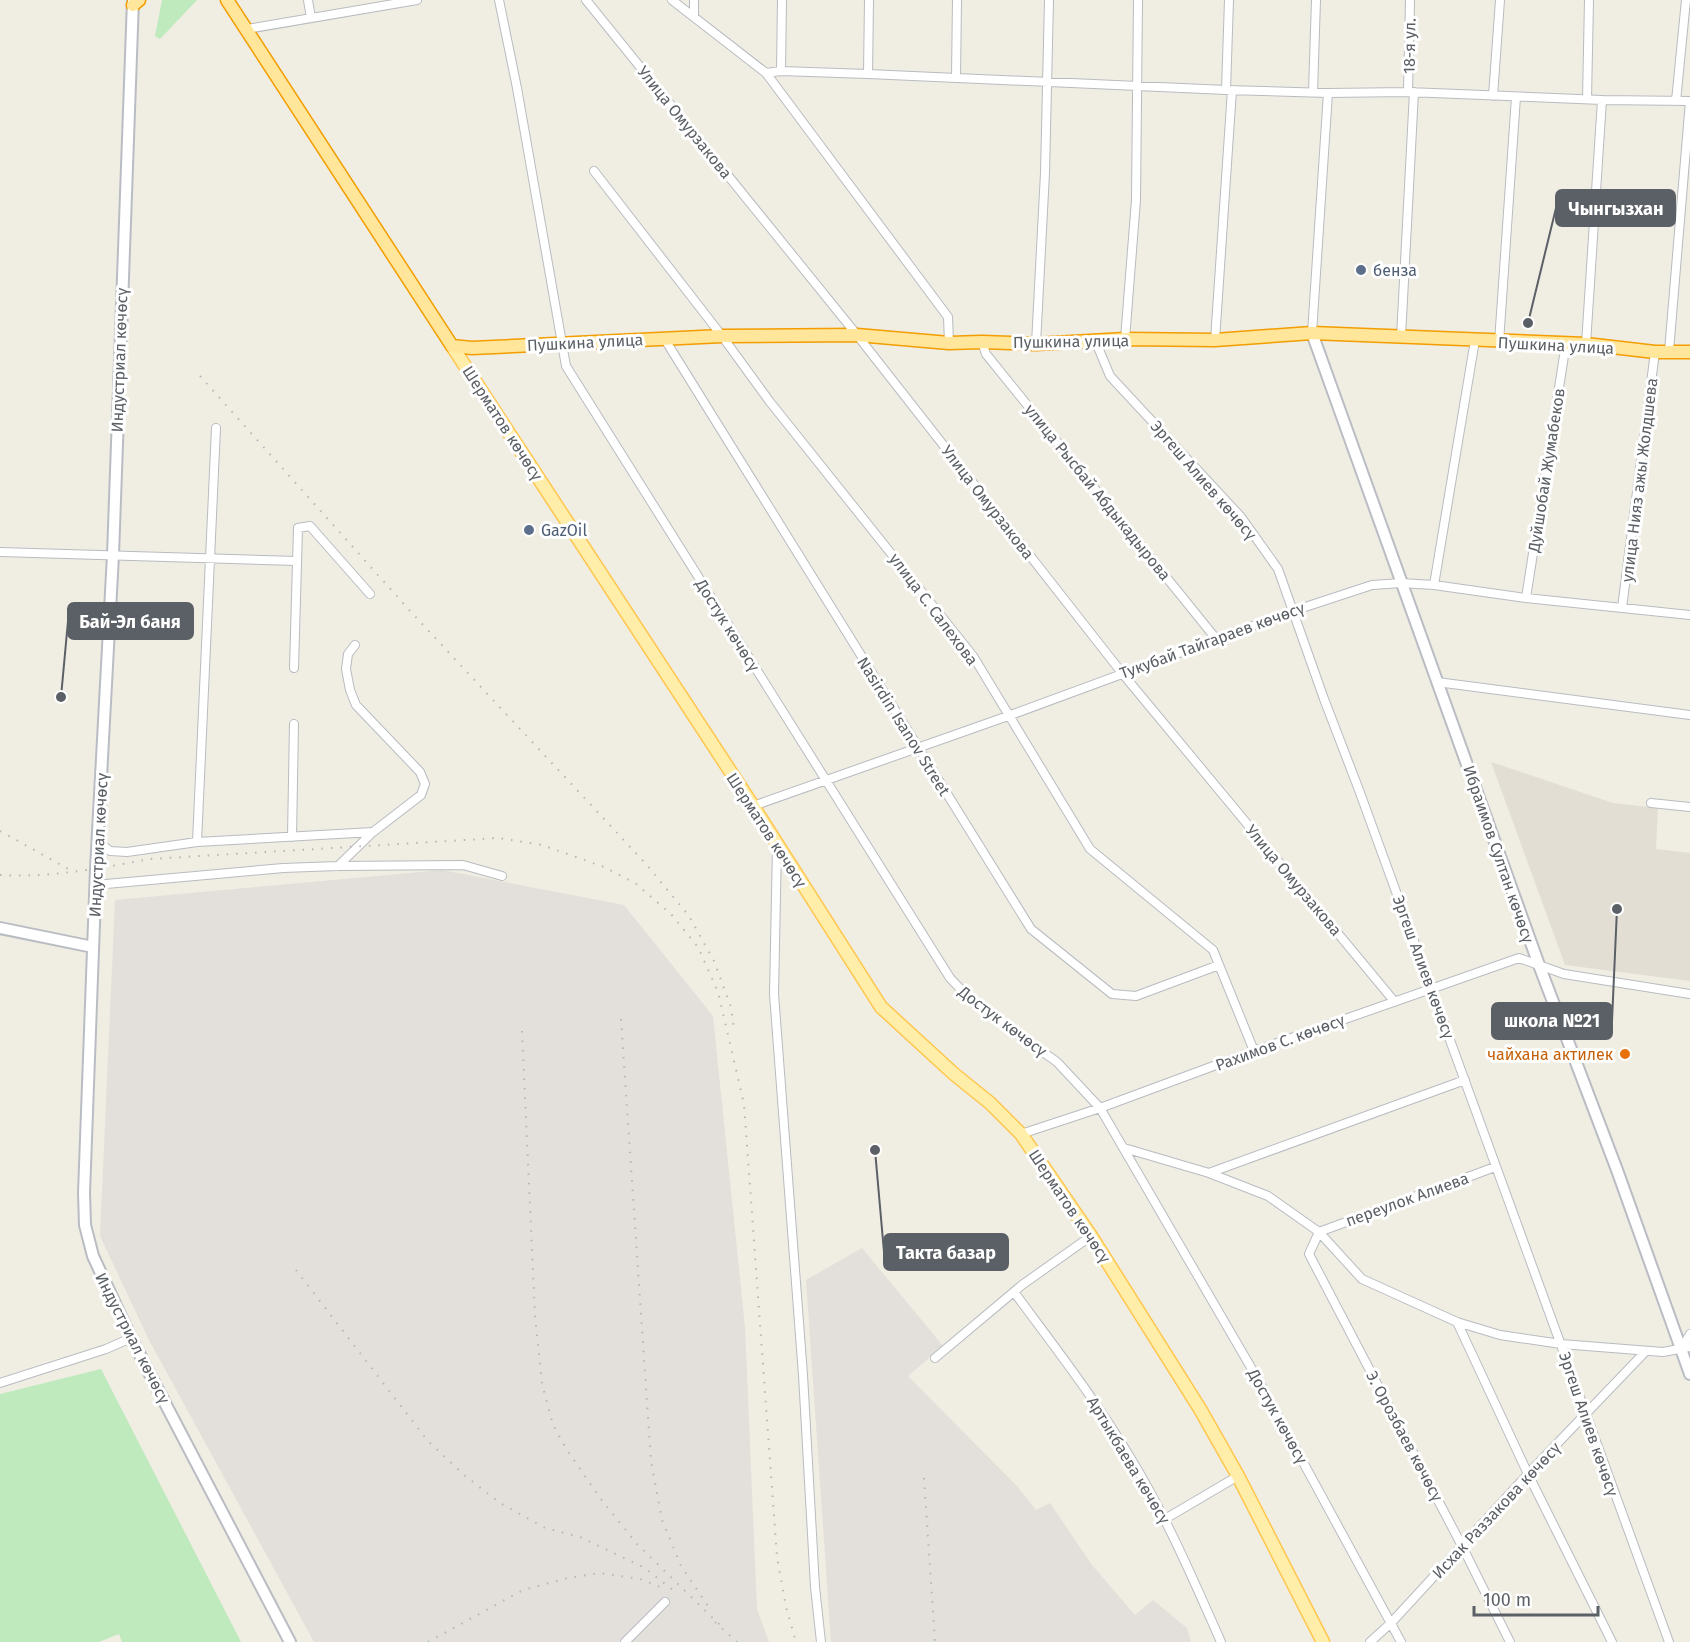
<svg xmlns="http://www.w3.org/2000/svg" width="1690" height="1642" font-family="'Fira Sans',sans-serif">
	<rect width="100%" height="100%" fill="#f0ede3"/>
	<path fill="#e3e0db" d="M442 870 624 905 713 1016 745 1327 757 1609 769 1642H314L149 1340 100 1236 115 900Z
		M862 1248 943 1346 908 1376 1017 1486 1036 1510 1050 1503 1092 1565 1135 1615 1153 1600 1187 1628 1191 1642H831L806 1280Z"/>
	<path fill="#e2ded4" d="M1491 762 1613 803 1658 808 1656 849 1690 853V981L1565 965Z"/>
	<path fill="#bfeabe" d="M162 0H197L160 39 155 36Z
		M101 1369 241 1642H122L119 1634 99 1642H0V1394Z"/>
	<g fill="none" stroke-linecap="round" stroke-linejoin="round">
		<g stroke="#b8bcc1" stroke-width="10">
			<path id="minor" d="M308 0 311 18
				M499 0 517 88 566 366 950 978 972 1001 1057 1062 1100 1108 1260 1383 1401 1642
				M586 0 857 335 1122 673 1394 1001
				M672 0 766 73 948 317 949 343
				M694 17V0
				M247 29 417 0
				M781 71 782 0
				M766 73 781 71 868 74 1226 90 1328 93 1408 92 1602 100 1690 101
				M868 74 869 0
				M956 78 957 0
				M1226 90 1229 0
				M1313 92 1316 0
				M1408 92 1410 0
				M1493 96 1500 0
				M1587 99 1589 0
				M1676 101 1686 0
				M594 171 722 336 770 402 973 656 1090 849 1213 950 1254 1051
				M1312 333 1328 93
				M1401 337 1414 92
				M664 338 1031 929 1112 994 1136 996 1219 965
				M1125 339 1136 200 1138 0
				M1095 340 1110 376 1241 517 1278 569 1324 699 1359 790 1669 1642
				M1215 340 1232 90
				M982 342 986 354 1217 640
				M1499 342 1516 97
				M1036 344 1045 173 1049 0
				M1586 344 1602 100
				M1669 351 1690 101
				M0 552 297 561
				M1434 585 1475 340
				M1526 598 1566 343
				M1622 608 1655 352
				M294 668 298 528 310 526 370 594
				M1437 682 1690 715
				M1651 803 1690 807
				M753 806 1008 716 1293 611 1372 585 1401 583 1434 585 1526 598 1690 615
				M292 837 294 724
				M97 841 110 851 127 852 197 842 373 832
				M197 842 216 428
				M777 846 774 994 803 1375 815 1587 821 1642
				M338 866 373 832 421 795 425 784 420 772 356 705 350 690 346 669 348 654 355 645
				M95 885 283 868 338 866 463 865 502 876
				M1021 1134 1100 1108 1254 1051 1519 958 1564 974 1690 994
				M1124 1148 1209 1173 1268 1196 1319 1232 1362 1279 1457 1322 1500 1335 1561 1344 1663 1352 1690 1347
				M1495 1167 1319 1232 1309 1254 1462 1546 1510 1642
				M1209 1173 1465 1080
				M1014 1292C1054 1346 1095 1399 1130 1457 1166 1516 1193 1579 1221 1642
				M1457 1322 1528 1474 1612 1642
				M1681 1349 1690 1334
				M935 1358 1022 1285 1091 1236
				M0 1383 106 1349 131 1338
				M1165 1519 1238 1476
				M625 1642 665 1602
				M1370 1642 1391 1623 1528 1474 1645 1352"/>
		</g>
		<g stroke="#b9bdc3" stroke-width="14">
			<path id="secondary" d="M133 0 113 555 96 869 84 1193 85 1225 93 1256 131 1338 290 1642
				M1312 333 1539 965 1617 1170 1690 1374
				M0 928 93 947"/>
		</g>
		<g stroke="#ffc64d" stroke-width="15">
			<path id="primary" d="M452 346 753 806 881 1007 954 1074 990 1103 1021 1134 1091 1236 1200 1409 1238 1476 1323 1642"/>
		</g>
		<g stroke="#f39d00" stroke-width="15">
			<path id="trunk" d="M227 0 452 346 472 348 722 336 857 335 949 343 982 342 1036 344 1125 339 1215 340 1312 333 1586 344 1655 352H1690
				M133 5 139 0"/>
		</g>
		<use href="#minor" stroke="#fff" stroke-width="8"/>
		<use href="#secondary" stroke="#fff" stroke-width="10"/>
		<use href="#primary" stroke="#ffeea9" stroke-width="12"/>
		<use href="#trunk" stroke="#ffe69a" stroke-width="12"/>
		<path stroke="#b5b6b7" stroke-width="2" stroke-dasharray="1.5 8" stroke-linecap="butt" d="M200 376 411 612 646 864 689 916 714 961 731 1007 734 1029
			M0 831 72 871
			M0 875C50 878 101 868 150 859L498 838 542 845 604 867 635 883 671 914 698 947 718 992 744 1104 777 1557 786 1607 796 1642
			M621 1019 651 1461 662 1520 681 1566 708 1606
			M522 1031 535 1316 542 1384 553 1425 567 1450 600 1498 637 1544 721 1626
			M296 1270 427 1440 464 1475 500 1503 545 1528 580 1537 643 1567 677 1593
			M924 1478 935 1642
			M715 1622 737 1642
			M428 1642 523 1590 568 1578 600 1573 640 1579 663 1588"/>
	</g>
	<g fill="#5c6f8a" stroke="#fff" stroke-width="2">
		<circle cx="1361" cy="270" r="6"/>
		<circle cx="529" cy="530" r="6"/>
	</g>
	<circle fill="#e8710a" stroke="#fff" stroke-width="2" cx="1625" cy="1054" r="6"/>
	<g text-anchor="middle" stroke-width="6" stroke-linejoin="round" paint-order="stroke">
		<g font-size="16" fill="#5b6066" stroke="#fff">
			<text transform="translate(1409 46) rotate(-89)" y="6">18-я ул.</text>
			<text transform="translate(685 122) rotate(51)" y="6">Улица Омурзакова</text>
			<text transform="translate(1071 341) rotate(-1)" y="6">Пушкина улица</text>
			<text transform="translate(585 342) rotate(-3)" y="6">Пушкина улица</text>
			<text transform="translate(1556 345) rotate(3)" y="6">Пушкина улица</text>
			<text transform="translate(119 360) rotate(-88)" y="6">Индустриал көчөсү</text>
			<text transform="translate(503 423) rotate(57)" y="6">Шерматов көчөсү</text>
			<text transform="translate(1546 470) rotate(-81)" y="6">Дуйшобай Жумабеков</text>
			<text transform="translate(1204 480) rotate(49)" y="6">Эргеш Алиев көчөсү</text>
			<text transform="translate(1639 480) rotate(-83)" y="6">улица Нияз ажы Жолдшева</text>
			<text transform="translate(1098 492) rotate(51)" y="6">улица Рысбай Абдыкадырова</text>
			<text transform="translate(988 502) rotate(52)" y="6">Улица Омурзакова</text>
			<text transform="translate(934 609) rotate(53)" y="6">улица С. Салехова</text>
			<text transform="translate(728 625) rotate(58)" y="6">Достук көчөсү</text>
			<text transform="translate(1212 640) rotate(-20)" y="6">Тукубай Тайгараев көчөсү</text>
			<text transform="translate(904 726) rotate(58)" y="6">Nasirdin Isanov Street</text>
			<text transform="translate(767 830) rotate(57)" y="6">Шерматов көчөсү</text>
			<text transform="translate(98 845) rotate(-87)" y="6">Индустриал көчөсү</text>
			<text transform="translate(1499 854) rotate(71)" y="6">Ибраимов Султан көчөсү</text>
			<text transform="translate(1294 880) rotate(50)" y="6">Улица Омурзакова</text>
			<text transform="translate(1424 967) rotate(70)" y="6">Эргеш Алиев көчөсү</text>
			<text transform="translate(1003 1021) rotate(37)" y="6">Достук көчөсү</text>
			<text transform="translate(1280 1042) rotate(-20)" y="6">Рахимов С. көчөсү</text>
			<text transform="translate(1407 1199) rotate(-20)" y="6">переулок Алиева</text>
			<text transform="translate(1070 1206) rotate(56)" y="6">Шерматов көчөсү</text>
			<text transform="translate(133 1338) rotate(63)" y="6">Индустриал көчөсү</text>
			<text transform="translate(1278 1416) rotate(61)" y="6">Достук көчөсү</text>
			<text transform="translate(1589 1424) rotate(71)" y="6">Эргеш Алиев көчөсү</text>
			<text transform="translate(1405 1436) rotate(62)" y="6">Э. Орозбаев көчөсү</text>
			<text transform="translate(1129 1460) rotate(59)" y="6">Артыкбаева көчөсү</text>
			<text transform="translate(1496 1510) rotate(-47)" y="6">Исхак Раззакова көчөсү</text>
		</g>
		<g font-size="16" fill="#4e5e75" stroke="#fff" text-anchor="start">
			<text x="1373" y="276">бенза</text>
			<text x="541" y="536">GazOil</text>
		</g>
		<g font-size="16" fill="#c56008" stroke="#fff" text-anchor="end">
			<text x="1613" y="1060">чайхана актилек</text>
		</g>
	</g>
	<path fill="none" stroke="#5b6066" stroke-width="2" d="M1528 323L1556 208M61 697L68 621M1617 909L1612 1021M875 1150L884 1252"/>
	<g fill="#5b6066" stroke="#fff" stroke-width="2">
		<circle cx="1528" cy="323" r="6"/>
		<circle cx="61" cy="697" r="6"/>
		<circle cx="1617" cy="909" r="6"/>
		<circle cx="875" cy="1150" r="6"/>
	</g>
	<g fill="#5b6066" stroke="#5b6066" stroke-width="2">
		<rect x="1556" y="190" width="119" height="36" rx="6"/>
		<rect x="68" y="603" width="125" height="36" rx="6"/>
		<rect x="1492" y="1003" width="120" height="36" rx="6"/>
		<rect x="884" y="1234" width="124" height="36" rx="6"/>
	</g>
	<g font-size="18" text-anchor="middle" font-weight="bold" fill="#fff">
		<text x="1616" y="215">Чынгызхан</text>
		<text x="130" y="628">Бай-Эл баня</text>
		<text x="1552" y="1027">школа №21</text>
		<text x="946" y="1259">Такта базар</text>
	</g>
	<path d="M1474 1606v9h124v-9" fill="none" stroke="#5b6066" stroke-width="3"/>
	<text x="1483" y="1606" font-size="18" fill="#5b6066" stroke="#ffffff" stroke-width="4.5" paint-order="stroke">100 m</text>
</svg>
